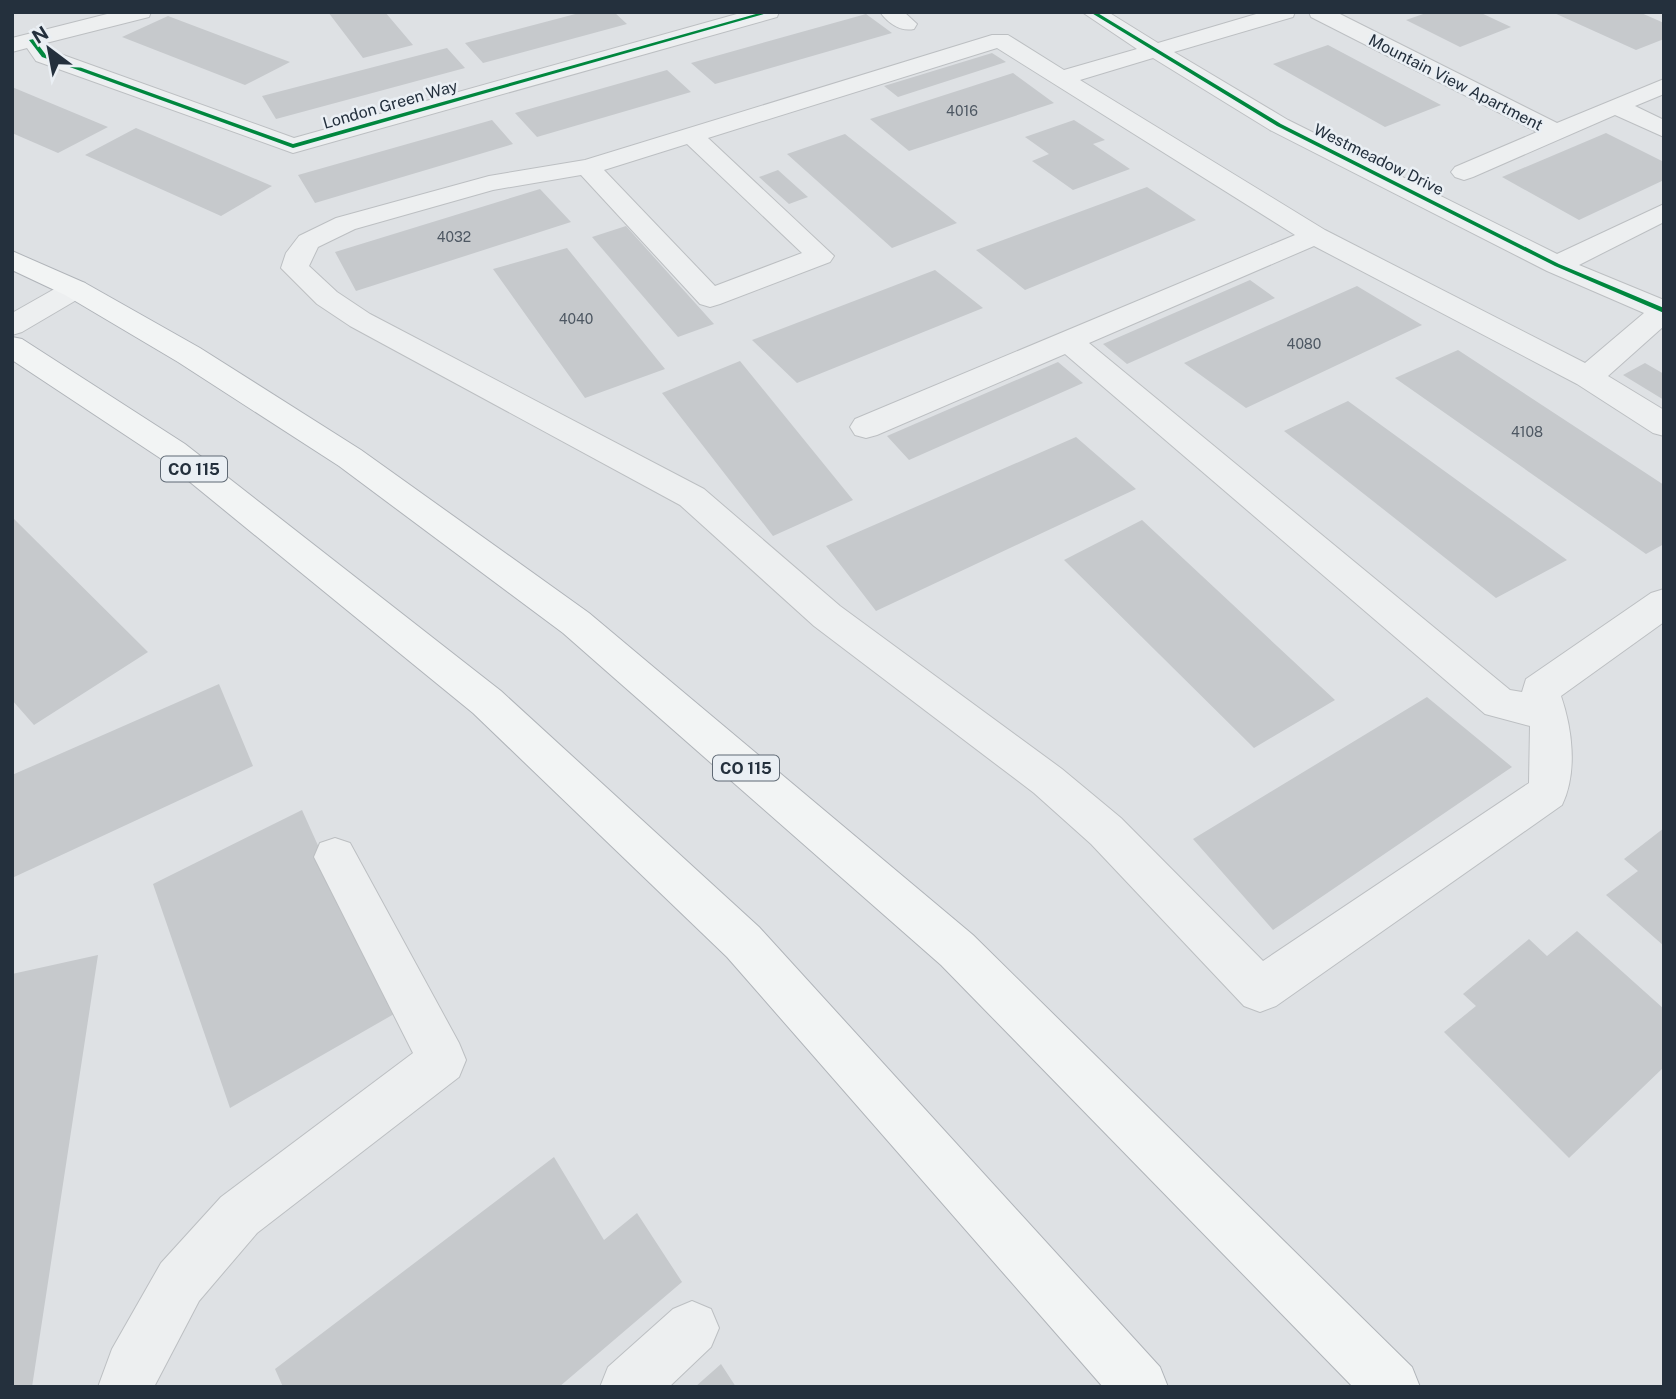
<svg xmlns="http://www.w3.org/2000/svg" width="1676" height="1399" font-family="'Public Sans',sans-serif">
	<rect width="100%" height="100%" fill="#dee1e4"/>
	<path fill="#c6c9cc" d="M328 12H385L413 45 363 58Z
		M583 12H614L627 24 483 63 465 43Z
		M1429 12H1479L1511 27 1460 47 1406 20Z
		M1552 12H1639L1664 23V39L1636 50Z
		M866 14 892 33 715 84 691 63Z
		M168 16 290 62 245 85 122 37Z
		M1328 45 1441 105 1385 127 1273 64Z
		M447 48 465 68 276 119 262 96Z
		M992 53 1006 62 898 97 884 86Z
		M667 70 691 92 537 137 515 113Z
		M1013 73 1054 103 909 151 870 119Z
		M12 87 108 127 58 153 12 133Z
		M492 120 513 144 315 203 298 175Z
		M1074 120 1105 140 1093 144 1130 169 1073 190 1032 161 1049 154 1025 137Z
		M136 128 272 186 221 216 85 155Z
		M1606 133 1664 162V180L1579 220 1502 177Z
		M845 134 957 223 892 248 787 154Z
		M778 170 808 197 789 204 759 177Z
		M1147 187 1196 220 1025 290 976 250Z
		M540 189 571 222 356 291 335 252Z
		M626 226 714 324 678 337 592 237Z
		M567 248 665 369 585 398 493 269Z
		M935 270 983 308 797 383 752 340Z
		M1250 280 1275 298 1127 364 1103 344Z
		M1357 286 1422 325 1246 408 1184 363Z
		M1458 350 1664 485V544L1646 554 1395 378Z
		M740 361 853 500 773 536 662 393Z
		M1058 362 1083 383 909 460 887 436Z
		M1645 363 1664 374V400L1623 375Z
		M1348 401 1567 560 1496 598 1284 431Z
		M1076 437 1136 489 876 611 826 546Z
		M12 517 148 652 34 725 12 700Z
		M1142 520 1335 700 1254 748 1064 560Z
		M219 684 253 766 12 878V775Z
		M1427 697 1512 767 1273 930 1193 839Z
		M302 810 394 1014 230 1108 153 884Z
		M1664 828V946L1606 895 1638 871 1624 859Z
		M1577 931 1664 1009V1067L1569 1158 1444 1032 1476 1006 1463 994 1529 939 1547 956Z
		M98 955 32 1387H12V974Z
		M554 1157 604 1240 637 1213 682 1282 559 1387H283L275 1369Z
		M721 1364 736 1387H695Z"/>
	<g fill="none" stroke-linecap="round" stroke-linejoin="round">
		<g stroke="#bcbfc2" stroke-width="2">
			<path id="minor" d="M115 12H151L149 17 46 43 52 51 294 138 744 12H779L777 17 293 153 36 61 27 48 12 52V38Z
				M880 12H904L917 24 914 29C900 32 888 23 880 12Z
				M1082 12H1108L1158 43 1263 12H1295L1293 17 1174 52 1288 120 1557 254 1664 204V222L1579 265 1664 300V326L1608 376 1664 410V436L1653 433 1577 384 1314 246 1089 343 1510 690 1522 692 1526 679 1651 593 1664 589V622L1561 696C1572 728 1578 772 1562 805L1276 1006 1260 1012 1244 1006 1091 844 1034 793 814 626 680 505 350 326 317 304 281 268 286 253 299 236 336 218 489 176 585 160 992 35H1008L1064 70 1137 49ZM997 48 1295 235 855 419 850 427 855 435 866 438 877 435 1065 354 1485 714 1530 726 1529 783 1263 961 1121 818 1062 769 840 606 704 489 370 314 337 292 309 266 318 247 355 229 493 190 581 175 700 304 710 307 720 304 830 262 834 256 708 138ZM1153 58 1270 130 1547 271 1644 313 1585 363 1325 230 1080 80ZM687 144 802 253 715 286 604 170Z
				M1309 12H1336L1557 123 1664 79V94L1635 106 1664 120V137L1615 115 1473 177 1464 180 1455 177 1451 172 1455 167 1537 132 1311 17Z
				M75 281 85 283 89 289 85 295 22 332 12 335V313L65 283Z
				M335 838 350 843 459 1043 466 1060 459 1077 257 1233 199 1301 154 1387H98L112 1349 161 1263 221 1197 413 1053 314 857 320 843Z
				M692 1301 711 1309 719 1328 711 1347 669 1387H600L608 1367 673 1309Z"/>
		</g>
		<g stroke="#b0b4b9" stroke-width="2">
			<path id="highway" d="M12 251 85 283 200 348 361 450 589 613 973 935 1412 1367 1420 1387H1353L941 965 563 633 339 466 178 362 65 295 12 270Z
				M12 337 22 339 185 444 501 691 759 927 1160 1367 1168 1387H1103L727 957 473 713 163 460 12 360Z"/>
		</g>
		<use href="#minor" fill="#edeff0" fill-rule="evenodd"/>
		<use href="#highway" fill="#f2f4f4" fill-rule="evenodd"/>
		<g stroke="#eaeff4" stroke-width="4">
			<path id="cycleway" d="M763 12H771L293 148 42 57 29 40 34 39 46 55 293 144Z
				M1090 12H1096L1281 124 1559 264 1664 308V313L1555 266 1277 126Z"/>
		</g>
		<use href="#cycleway" fill="#00873e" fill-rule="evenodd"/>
	</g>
	<g text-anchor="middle" stroke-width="5" stroke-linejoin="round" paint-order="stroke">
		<g font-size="14" fill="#4d5762">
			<text x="962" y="116">4016</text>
			<text x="454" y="242">4032</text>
			<text x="576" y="324">4040</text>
			<text x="1304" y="349">4080</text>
			<text x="1527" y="437">4108</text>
		</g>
		<g font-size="16" fill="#24303d" stroke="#eaeff4">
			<text transform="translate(1456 82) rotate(27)" y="6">Mountain View Apartment</text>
			<text transform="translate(390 104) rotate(-16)" y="6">London Green Way</text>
			<text transform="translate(1379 159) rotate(26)" y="6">Westmeadow Drive</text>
		</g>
		<g fill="#eaeff4" stroke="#5f6974" stroke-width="2">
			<rect x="161" y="456.5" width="66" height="25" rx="5"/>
			<rect x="713" y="755.5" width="66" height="25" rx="5"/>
		</g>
		<g font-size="16" font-weight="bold" fill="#24303d">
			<text x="194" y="475">CO 115</text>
			<text x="746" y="774">CO 115</text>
		</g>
	</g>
	<rect width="1676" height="1399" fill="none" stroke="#24303d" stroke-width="28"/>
	<g transform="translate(49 49) rotate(328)" stroke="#eaeff4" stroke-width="5" paint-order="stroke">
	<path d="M0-5L12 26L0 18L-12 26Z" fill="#24303d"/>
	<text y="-10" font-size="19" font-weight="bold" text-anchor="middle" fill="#24303d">N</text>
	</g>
</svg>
